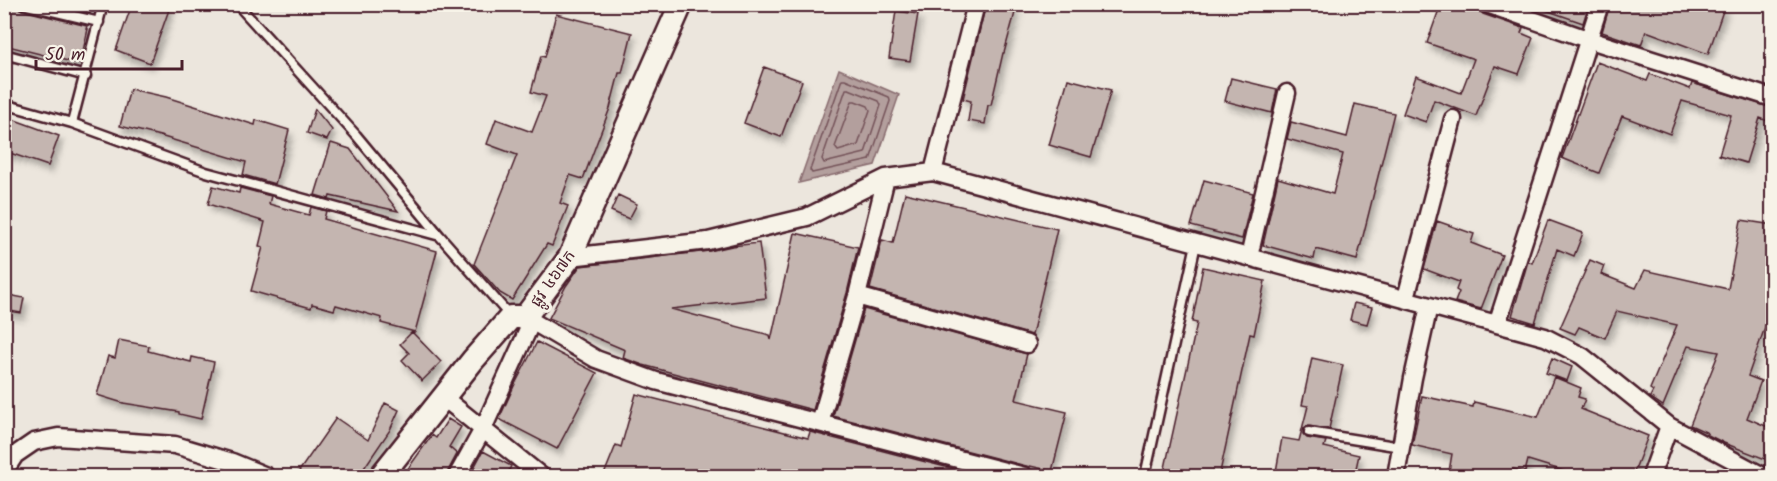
<svg xmlns="http://www.w3.org/2000/svg" width="1777" height="481" font-family="Kalam,'Noto Sans Khmer',sans-serif">
	<defs>
		<filter id="shadow"><feDropShadow dx="3.5" dy="6" stdDeviation="3" flood-color="#0004"/></filter>
	</defs>
	<rect width="100%" height="100%" fill="#ece6dd"/>
	<filter id="ink" filterUnits="userSpaceOnUse"><feTurbulence type="fractalNoise" baseFrequency=".0167" numOctaves="2"/><feDisplacementMap in="SourceGraphic" scale="12" xChannelSelector="R" yChannelSelector="G"/><feConvolveMatrix kernelMatrix="1 2 1 2 8 2 1 2 1" color-interpolation-filters="sRGB"/></filter>
	<g filter="url(#ink)">
		<path fill="#b39f9d" stroke="#896c6f" stroke-width="1.5" d="M839 69 899 95 875 165 799 183Z"/>
		<g fill="none" stroke-linecap="round" stroke-linejoin="round">
			<path stroke="#745259" stroke-width="1.5" d="M842 79H845L889 97 890 101 870 160 812 173 810 170Z
				M846 89H849L879 101 881 105 865 153 824 163 822 159Z
				M852 101H855L868 106 870 110 858 145 838 151 835 147Z"/>
		</g>
		<path fill="#c4b5b0" stroke="#4a1f2b" stroke-width="1.5" filter="url(#shadow)" d="M4 4H17L22 10 87 26 86 29H88L80 64 4 45Z
			M53 4H92L90 13Z
			M132 4H171L150 63 116 50Z
			M986 4H997L1016 9 1004 53H1003L991 105H988L985 124 968 121 971 101 963 99Z
			M1441 4 1465 12 1466 4H1477L1479 10 1483 14 1523 28 1521 33 1533 38 1519 74 1495 66 1476 116 1434 100 1426 122 1403 114 1416 76 1461 93 1474 59 1427 43Z
			M1538 4H1589L1583 23 1537 7Z
			M1610 4H1714L1724 8 1708 54 1646 31 1641 45 1602 32Z
			M896 11 918 14 910 61 889 58Z
			M556 14 632 33 622 73H619L610 108 583 179 570 175 560 203 568 206 552 246 547 244 512 300 500 293 474 264 517 155 487 144 496 119 532 132 546 96 531 92 541 56 545 57Z
			M1597 62 1647 81 1650 74 1690 89 1692 83 1773 108V123L1760 118 1746 163 1719 155 1731 115 1682 101 1670 134 1622 116 1599 173 1562 158Z
			M764 67 802 81 781 137 744 123Z
			M1231 78 1277 89 1272 113 1225 101Z
			M1068 79 1111 90 1091 157 1049 145Z
			M130 89 166 97 255 125 256 120 289 130 275 184 243 175 246 162 160 136 120 126Z
			M1355 104 1394 113 1357 260 1316 249 1314 259 1263 245 1278 178 1333 194 1343 154 1287 139 1291 122 1347 137Z
			M315 109 332 130 327 140 307 133Z
			M4 116 59 136 48 166 4 151Z
			M331 143 350 149 398 211 330 196 329 199 315 195Z
			M1204 180 1253 193 1242 239 1191 226Z
			M213 186 239 193 240 188 271 196 269 204 309 215 311 207 326 211 324 219 437 251 415 332 381 323 382 318 336 305 334 310 312 304 311 308 251 291 263 247 259 246 265 222 208 204Z
			M905 193 1057 229 1032 335 870 289 882 240 893 243Z
			M618 195 637 204 629 219 611 211Z
			M1548 220 1583 233 1574 256 1557 249 1535 323 1512 316 1528 261 1532 263Z
			M1741 220 1773 225V304L1748 376 1761 381 1747 418 1773 429V462L1724 443 1708 435 1706 432 1690 425 1719 352 1688 346 1663 406 1650 397 1653 391 1650 389 1677 325 1617 311 1605 338 1579 327 1575 334 1560 328 1590 260 1604 266 1601 274 1636 288 1645 270 1728 289Z
			M1437 221 1474 234 1471 243 1502 255 1481 309 1455 302 1459 292 1456 290 1459 282 1424 269Z
			M795 233 858 247 847 293 813 410 643 365 623 358 625 350 549 318 566 286 580 266 709 251 732 246 759 243 766 298 671 309 770 335 771 340Z
			M1203 267 1265 281 1254 335 1250 334 1219 477H1163L1197 323 1192 322Z
			M4 294 24 298 21 313 4 310Z
			M1354 303 1372 307 1367 324 1350 320Z
			M864 309 1027 354 1016 400 1067 412 1052 471 1030 466V467L833 416Z
			M412 332 441 362 422 381 402 360 409 353 400 344Z
			M119 340 149 346 148 351 191 362 192 357 214 362 201 419 179 414V412L123 403 97 395 108 356 115 358Z
			M537 342 597 373 557 449 499 419 514 386Z
			M1312 358 1343 365 1329 429 1307 426 1304 428 1303 434 1307 438 1326 441 1324 447 1359 455 1354 477H1275L1282 438 1299 441 1308 406 1302 405Z
			M1552 358 1572 367 1567 381 1546 373Z
			M1554 377 1581 388 1578 397 1585 399 1581 409 1648 436 1632 477H1562L1564 471 1528 460 1525 472 1513 469V477H1448L1452 454 1412 445 1422 396 1473 407 1474 402 1538 417Z
			M636 394 808 438 810 432 984 477H603L616 445 621 447Z
			M385 403 399 410 390 430 358 477H295L336 418 368 440Z
			M448 419 461 427 449 447 457 454 448 471 447 477H402L432 435 436 438Z
			M483 451 511 466 506 477H469Z"/>
		<g fill="none" stroke-linecap="round" stroke-linejoin="round">
			<g stroke="#4a1f2b" stroke-width="13">
				<path id="lane" d="M23 4 99 22
					M237 4 356 135 440 236 511 317
					M4 54 86 76
					M4 104 72 123 206 172 440 236
					M72 123 103 4
					M1309 432 1401 447
					M1145 476 1196 244"/>
			</g>
			<g stroke="#4a1f2b" stroke-width="21">
				<path id="street" d="M1487 4 1590 40 1772 98
					M933 172 976 4
					M570 257 708 241 807 217 886 178 933 172 1545 337 1582 356 1669 426 1763 476
					M1249 257 1287 93
					M857 296 1027 344
					M1406 298 1453 119
					M525 317 596 359 656 381 1024 476
					M1497 324 1600 4
					M444 398 541 476
					M820 423 857 296 886 178
					M4 472 15 455 34 442 58 437 175 445 232 462 266 476
					M457 476 483 429 528 330 525 317
					M1396 476 1413 378 1429 306
					M1651 476 1669 426"/>
			</g>
			<g stroke="#4a1f2b" stroke-width="27">
				<path id="secondary" d="M381 476 473 360 511 317H525L570 257 681 4"/>
			</g>
			<use href="#lane" stroke="#f7f3e8" stroke-width="8"/>
			<use href="#street" stroke="#f7f3e8" stroke-width="16"/>
			<use href="#secondary" stroke="#f7f3e8" stroke-width="22"/>
		</g>
	</g>
	<g text-anchor="middle" stroke-width="6" stroke-linejoin="round" paint-order="stroke">
		<g font-size="16" fill="#4a1f2b" stroke="#f7f3e8">
			<text transform="translate(552 278) rotate(-55)" y="6">ផ្លូវ ៤៦៧ក</text>
		</g>
	</g>
	<rect width="1777" height="481" fill="none" stroke="#f7f3e8" stroke-width="24"/>
	<rect x="12" y="12" width="1753" height="457" fill="none" stroke="#4a1f2b" stroke-width="2" filter="url(#ink)"/>
	<path d="M36 60v9h146v-9" fill="none" stroke="#4a1f2b" stroke-width="3"/>
	<text x="45" y="60" font-size="18" fill="#4a1f2b" stroke="#f7f3e8" stroke-width="4.5" paint-order="stroke">50 m</text>
</svg>
